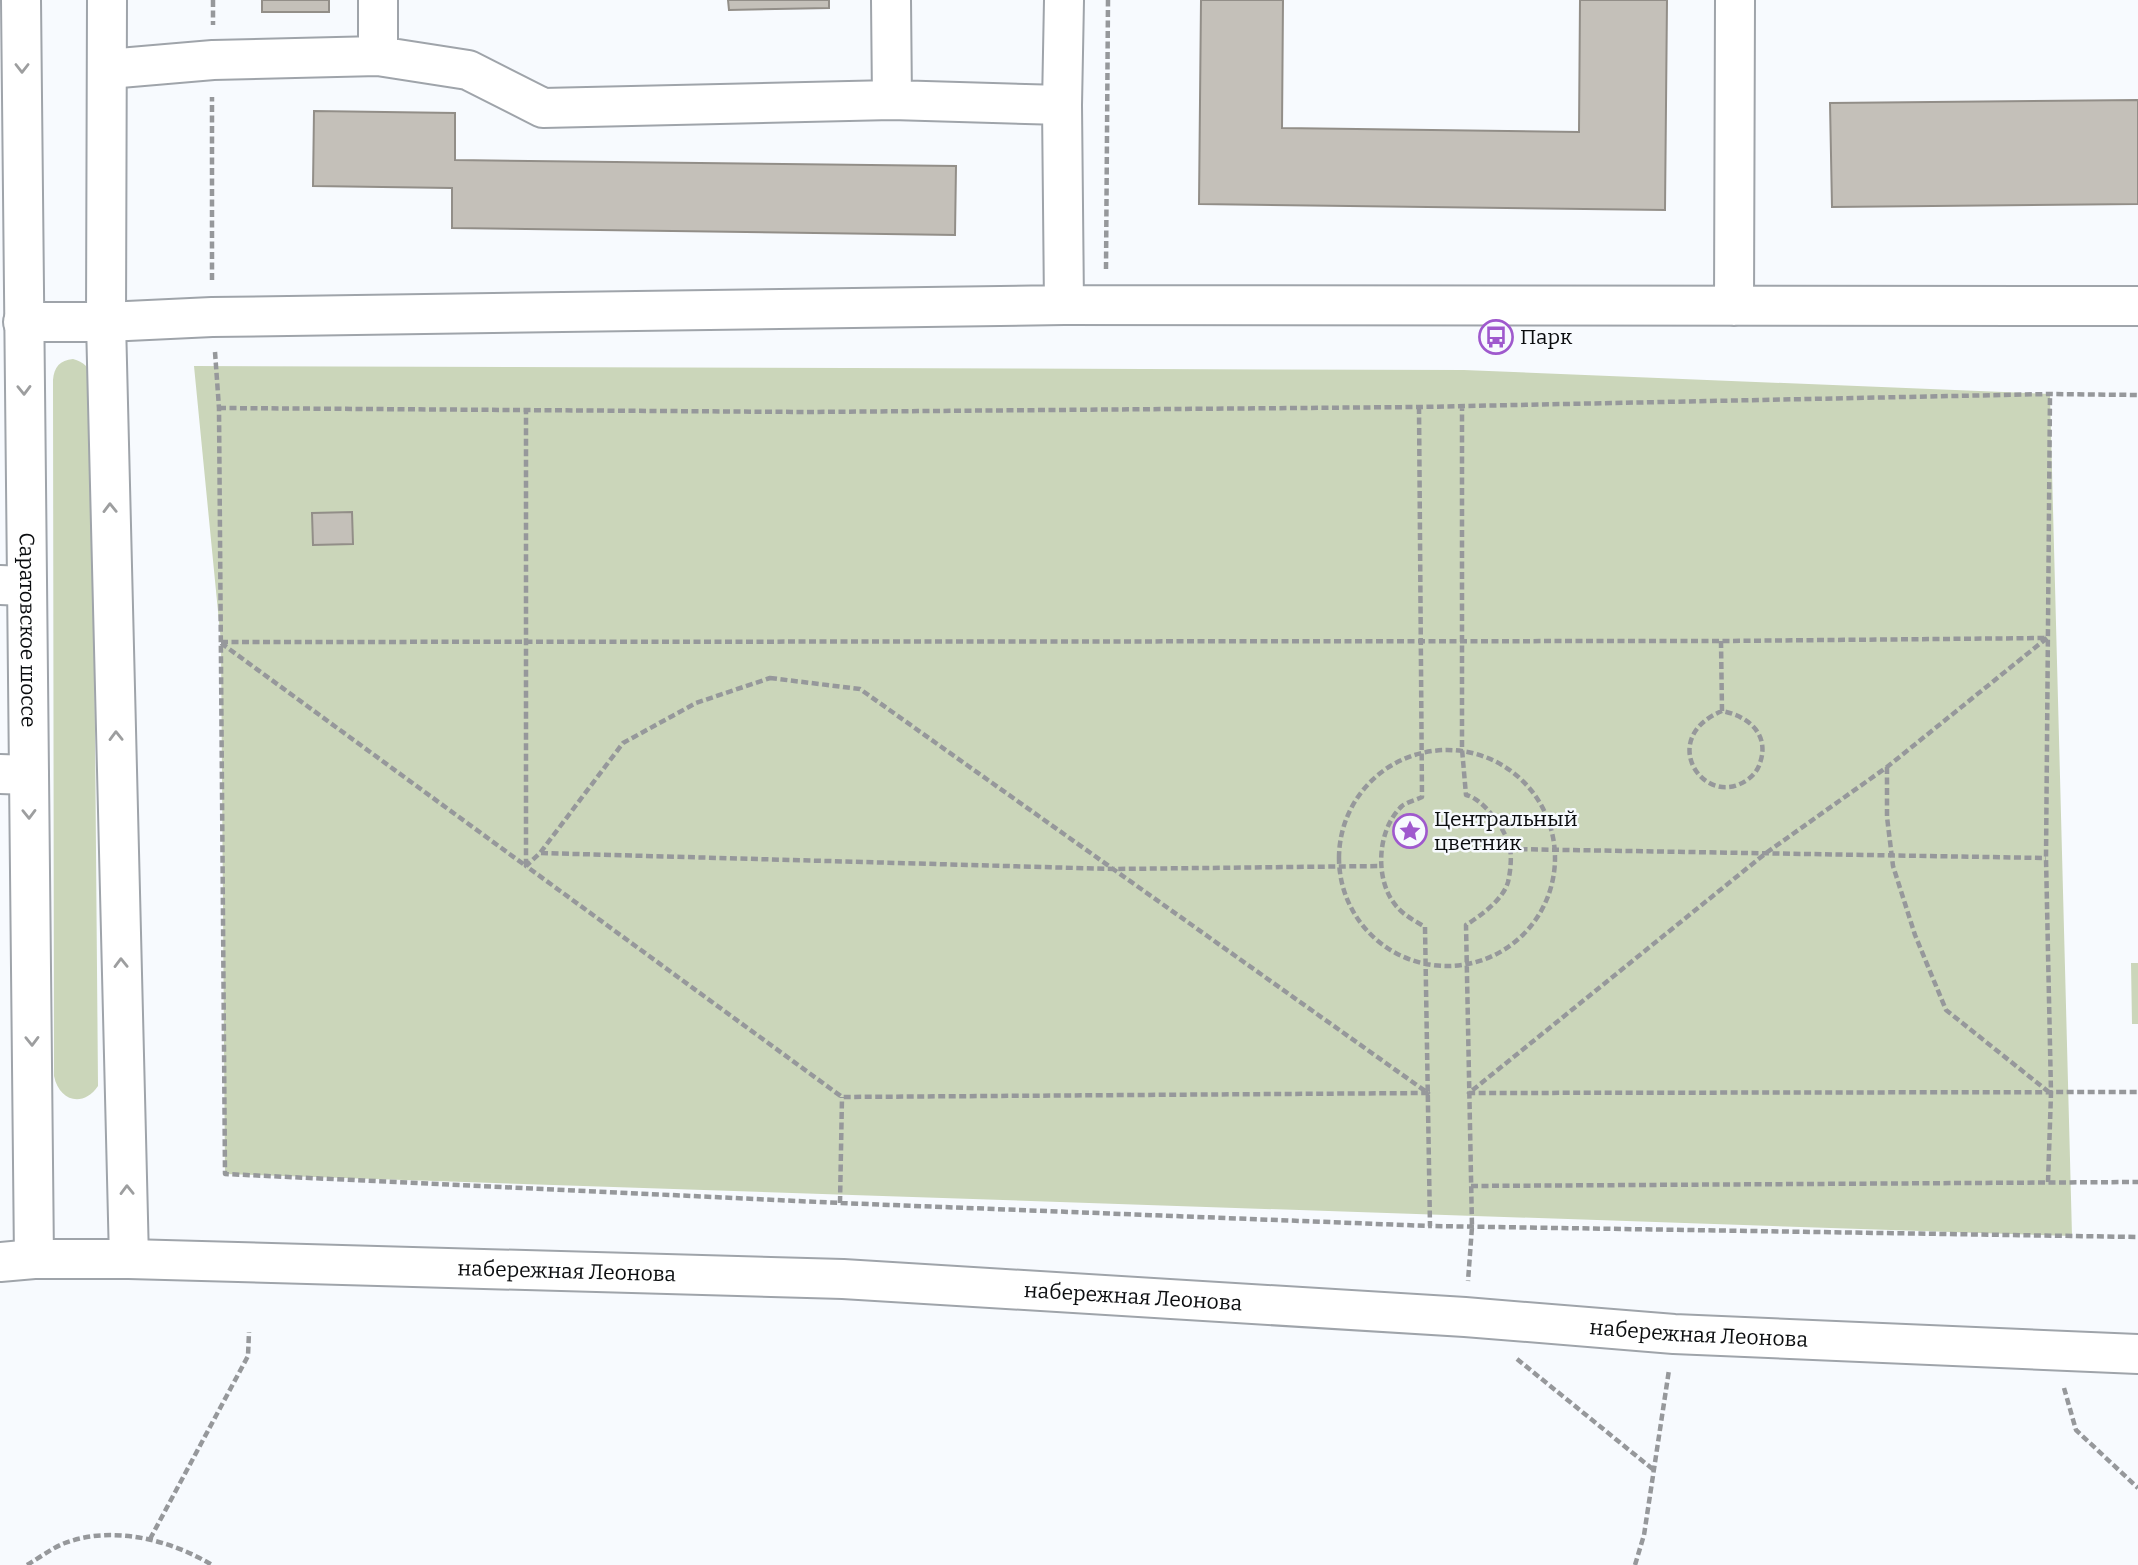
<svg xmlns="http://www.w3.org/2000/svg" width="2138" height="1565" font-family="Bitter,serif">
	<rect width="100%" height="100%" fill="#f7fafe"/>
	<path fill="#cbd6ba" d="M73 359C84 362 89 367 92 378L98 1086C83 1108 59 1101 54 1076L53 380C54 367 60 360 73 359Z
		M194 366 1464 370 2050 394 2072 1236 225 1174 221 642Z
		M2131 963H2138V1024H2132Z"/>
	<path fill="#c4c0b9" stroke="#928e88" stroke-width="2" d="M262 0H329V12H262Z
		M728 0H829V8L729 10Z
		M1201 0H1283L1282 128 1579 132 1580 0H1667L1665 210 1199 204Z
		M2138 100V204L1832 207 1830 103Z
		M314 111 455 113V160L956 166 955 235 452 228V188L313 186Z
		M352 512 353 544 313 545 312 513Z"/>
	<g fill="none" stroke-linecap="round" stroke-linejoin="round">
		<g stroke="#9fa4aa" stroke-width="42">
			<path id="minor" d="M378 0V56
				M891 0 892 100
				M108 69 213 60 378 56 468 70 543 108 892 100 1062 105 1064 305
				M1062 105 1064 0
				M1734 306 1735 0
				M106 322 212 317 1064 305 2138 306
				M0 585 26 586
				M0 774 29 775"/>
		</g>
		<g stroke="#9fa4aa" stroke-width="42">
			<g id="major">
				<path id="s1" d="M21 0 34 1259"/>
				<path d="M107 0 106 322 129 1259"/>
				<path d="M23 322H106"/>
				<path id="s2" d="M0 1262 34 1259H129L843 1279 1465 1317 1674 1334 2138 1354"/>
			</g>
		</g>
		<path stroke="#96989b" stroke-width="4.5" stroke-dasharray="7 3.5" stroke-linecap="butt" d="M213 0V25
			M1106 269 1108 0
			M212 280V97
			M215 352 219 408 225 1174 840 1203 1430 1226
			M1462 404V749L1466 795C1484 799 1507 831 1510 849 1512 858 1510 874 1508 882 1503 900 1480 916 1466 925L1472 1227 1468 1281
			M1419 407 1422 797C1416 800 1407 802 1402 806 1376 830 1374 883 1398 908 1405 916 1417 922 1425 927L1430 1226 2138 1237
			M219 408 806 412 1419 407 2050 394 2138 395
			M2047 638 1887 767 1766 853 1469 1093 2138 1092
			M1721 641 1722 711C1748 716 1770 734 1760 763 1758 770 1753 776 1747 780 1704 810 1656 738 1722 711
			M221 642 1721 641 2047 638
			M221 643 526 866V412
			M770 678 860 689 1428 1093 842 1097 526 866 540 853 623 743 696 703Z
			M1339 858a108 108 0 1 1 216 0a108 108 0 1 1-216 0Z
			M1887 767V817L1893 866 1915 935 1946 1010 2050 1093
			M1510 849 2046 858
			M541 853 1113 869 1382 866
			M2048 1182 2051 1093 2046 858 2050 394
			M1471 1186 2138 1182
			M840 1203 842 1097
			M1517 1359 1655 1471
			M2064 1388 2076 1430 2138 1488
			M150 1539 248 1356 249 1332
			M27 1565C39 1558 52 1548 65 1543 113 1525 171 1540 212 1565
			M1635 1565 1644 1535 1669 1370"/>
		<use href="#minor" stroke="#fff" stroke-width="38"/>
		<use href="#major" stroke="#fff" stroke-width="38"/>
	</g>
	<defs><path id="oneway-chevron" d="M-2-3.5L2.5 0L-2 3.5" fill="none" stroke-width="1.6" stroke-linecap="round" stroke-linejoin="round" transform="scale(1.75)"/></defs>
	<g stroke="#9d9e9f">
		<use href="#oneway-chevron" transform="translate(22 68) rotate(90)"/>
		<use href="#oneway-chevron" transform="translate(24 390) rotate(89)"/>
		<use href="#oneway-chevron" transform="translate(110 508) rotate(-91)"/>
		<use href="#oneway-chevron" transform="translate(116 736) rotate(-91)"/>
		<use href="#oneway-chevron" transform="translate(29 814) rotate(89)"/>
		<use href="#oneway-chevron" transform="translate(121 963) rotate(-91)"/>
		<use href="#oneway-chevron" transform="translate(32 1041) rotate(89)"/>
		<use href="#oneway-chevron" transform="translate(127 1190) rotate(-91)"/>
	</g>
	<defs>
		<g id="bus-ring" transform="scale(1.75)"><circle r="9.5" fill="#f7fafe" stroke="#9f59cd" stroke-width="1.5"/><path d="M-5-6H5V4H4V6H2V4H-2V6H-4V4H-5ZM-3.5-4V0h7V-4ZM-3.5 1.2v1.5H-2V1.2ZM2 1.2v1.5H3.5V1.2Z" fill="#9f59cd"/></g>
		<g id="sight-ring" transform="scale(1.75)"><circle r="9.5" fill="#f7fafe" stroke="#9f59cd" stroke-width="1.5"/><path d="M0-6L1.8-2.2L6-1.7L2.9 1.2L3.7 5.4L0 3.3L-3.7 5.4L-2.9 1.2L-6-1.7L-1.8-2.2Z" fill="#9f59cd"/></g>
	</defs>
	<g fill-rule="evenodd">
		<use href="#bus-ring" x="1496" y="337"/>
		<use href="#sight-ring" x="1410" y="831"/>
	</g>
	<g text-anchor="middle" stroke-width="5" stroke-linejoin="round" paint-order="stroke">
		<g font-size="21" fill="#0b0d0f" stroke="#f7fafe" text-anchor="start">
			<text x="1520" y="344">Парк</text>
			<text x="1434" y="826">Центральный<tspan x="1434" dy="24">цветник</tspan></text>
		</g>
		<g font-size="21" fill="#0b0d0f" stroke="#f7fafe">
			<text dy="7" stroke="none"><textPath href="#s1" startOffset="630">Саратовское шоссе</textPath></text>
			<text dy="7" stroke="none"><textPath href="#s2" startOffset="567">набережная Леонова</textPath></text>
			<text dy="7" stroke="none"><textPath href="#s2" startOffset="1134">набережная Леонова</textPath></text>
			<text dy="7" stroke="none"><textPath href="#s2" startOffset="1701">набережная Леонова</textPath></text>
		</g>
	</g>
</svg>
